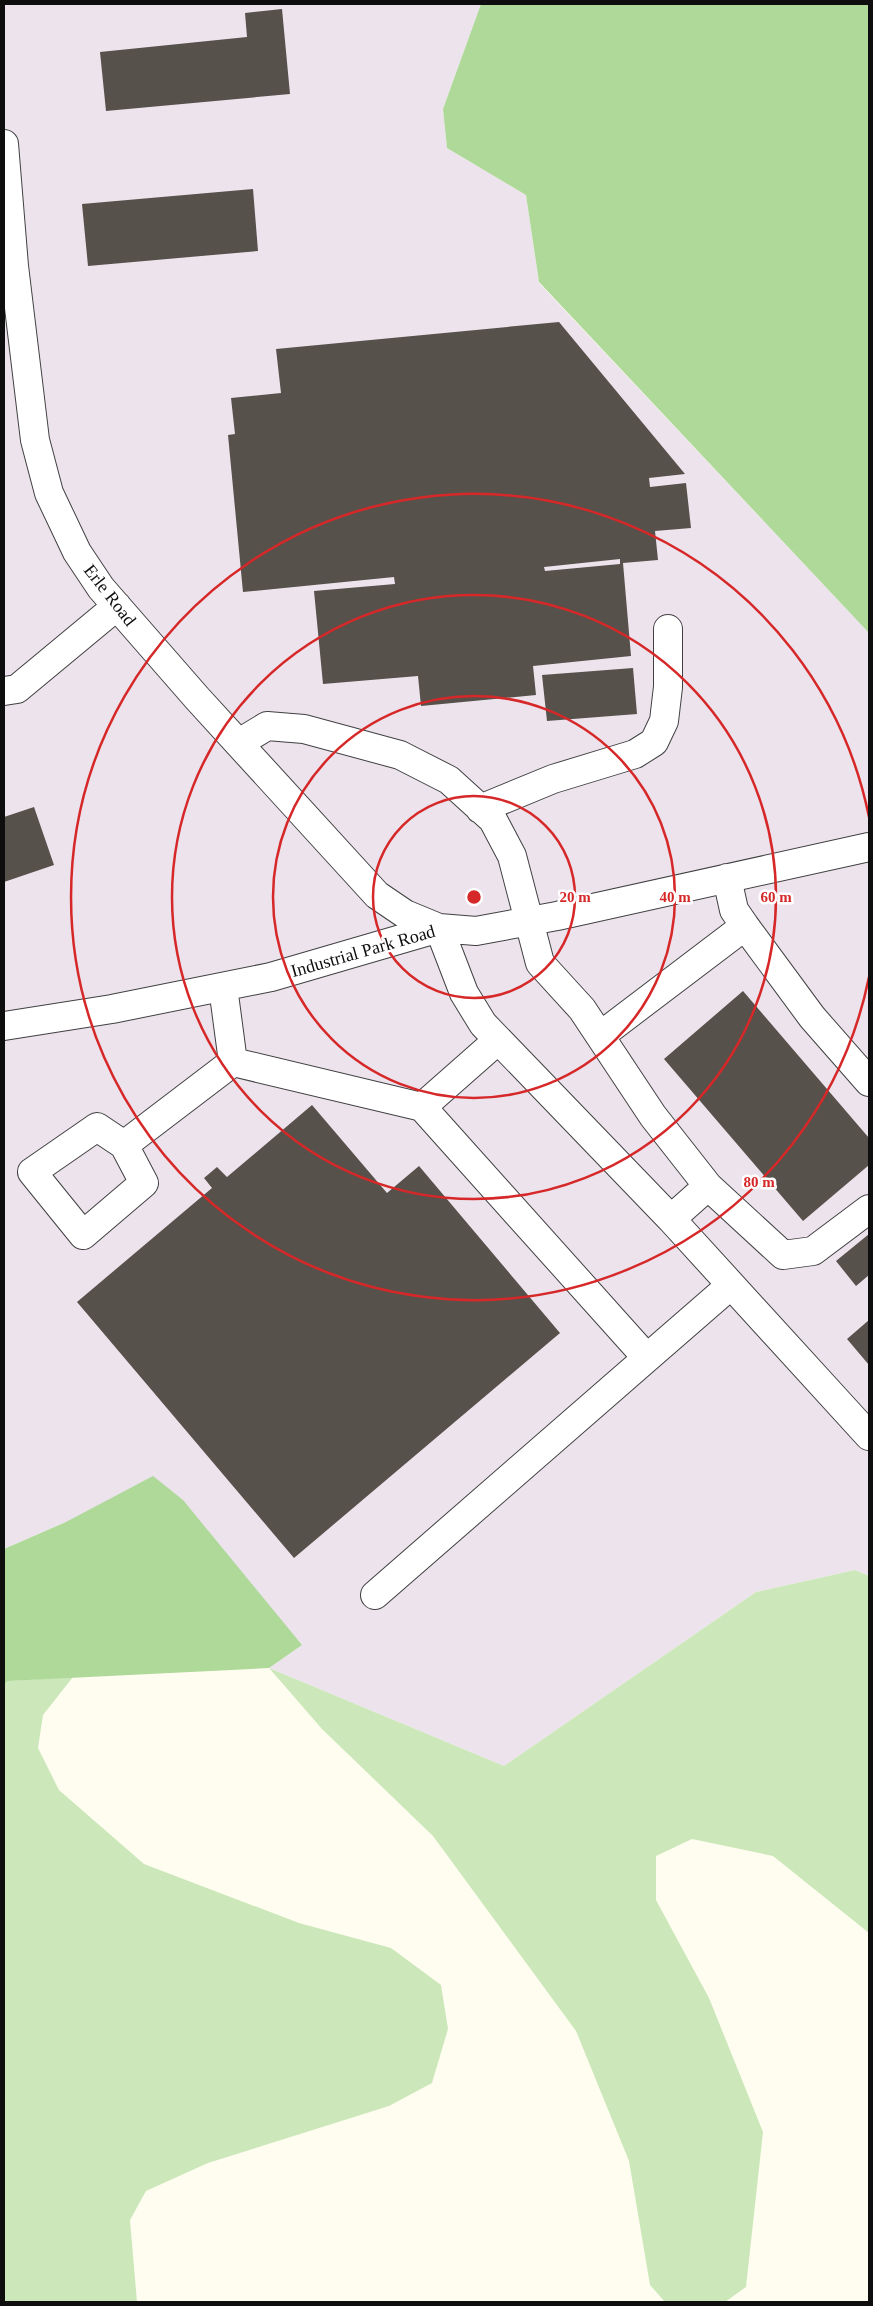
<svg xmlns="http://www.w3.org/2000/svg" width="873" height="2306" font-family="'Times New Roman',serif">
	<rect width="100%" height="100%" fill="#fffdf0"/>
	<path fill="#ece3ec" d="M4 4H481L443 109 447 148 526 195 539 283 869 633V1576L855 1570 756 1592 504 1766 269 1668 302 1645 66 1522 4 1549Z"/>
	<path fill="#cce8ba" d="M855 1570 869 1576V1933L773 1856 692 1839 656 1856V1900L709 1998 763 2132 746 2287 725 2302H665L650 2285 629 2161 576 2031 433 1836 322 1729 269 1668 504 1766 756 1592Z
		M73 1677 43 1715 38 1748 59 1790 144 1864 299 1923 391 1948 441 1985 448 2029 432 2083 389 2106 208 2163 146 2191 130 2220 137 2302H4V1684L8 1681Z"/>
	<path fill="#aed999" d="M481 4H869V633L539 282 526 195 447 148 443 109Z
		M153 1476 183 1500 302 1645 269 1668 8 1681 4 1684V1549L66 1522Z"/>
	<path fill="#56514b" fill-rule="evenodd" d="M282 9 290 94 106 111 100 52 247 37 245 13Z
		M253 189 258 251 88 266 82 204Z
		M559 322 685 474 649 478 650 487 686 483 691 528 655 531 658 560 623 563 631 656 533 666 536 695 421 706 418 676 323 684 314 591 395 584 394 577 243 592 228 435 235 434 231 398 281 393 276 349ZM620 559V564L545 571 544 567Z
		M633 668 637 714 547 721 542 675Z
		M34 807 54 865 4 882V817Z
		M743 991 869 1138V1165L803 1221 664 1059Z
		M312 1105 387 1193 419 1166 560 1333 294 1558 77 1302 212 1188 204 1178 217 1167 227 1177Z
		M869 1234V1275L856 1286 836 1261Z
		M869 1320V1365L847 1339Z"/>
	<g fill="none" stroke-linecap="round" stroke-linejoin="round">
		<g stroke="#414141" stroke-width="30">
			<path id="minor" d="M4 144 14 266 35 440 49 493 77 552 101 588 197 698 377 895 405 914 439 928 464 993 483 1024 671 1219 869 1436
				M4 691 17 689 117 606
				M239 743 267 726 304 729 400 755 449 780 493 820 512 856 540 963 582 1009 653 1116 708 1186 783 1255 813 1251 869 1209
				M480 809 553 779 635 754 654 742 664 721 668 687V629
				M727 878 734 910 745 926 812 1017 869 1082
				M223 987 233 1062 422 1107 498 1040
				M4 1026 112 1009 271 977 439 928 476 931 557 916 869 847
				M600 1036 745 926
				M124 1145 144 1183 83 1235 32 1172 97 1127 124 1145 233 1062
				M671 1219 708 1186
				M647 1358 731 1285
				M375 1595 647 1358 422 1107"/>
		</g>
		<use href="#minor" stroke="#fff" stroke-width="28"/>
	</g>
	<g fill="none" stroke="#d62828" stroke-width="2.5">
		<circle cx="474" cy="897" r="101"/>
		<circle cx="474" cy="897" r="201"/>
		<circle cx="474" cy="897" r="302"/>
		<path d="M869 977A403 403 0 1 1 869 817"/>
	</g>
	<g text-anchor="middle" stroke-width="5" stroke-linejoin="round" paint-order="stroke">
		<g font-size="18" fill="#0e0e0e" stroke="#fff">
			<text transform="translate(110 595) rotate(52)" y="6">Erle Road</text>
			<text transform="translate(363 951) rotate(-16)" y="6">Industrial Park Road</text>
		</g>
	</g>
	<circle cx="474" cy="897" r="8" fill="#d62828" stroke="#fff" stroke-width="2.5"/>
	<g font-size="15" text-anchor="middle" font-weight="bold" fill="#d62828" stroke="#fff" stroke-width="5" stroke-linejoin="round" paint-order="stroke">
		<text x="575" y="902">20 m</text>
		<text x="675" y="902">40 m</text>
		<text x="776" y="902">60 m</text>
		<text x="759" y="1187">80 m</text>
	</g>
	<rect width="873" height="2306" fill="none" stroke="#0e0e0e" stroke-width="10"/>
</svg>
